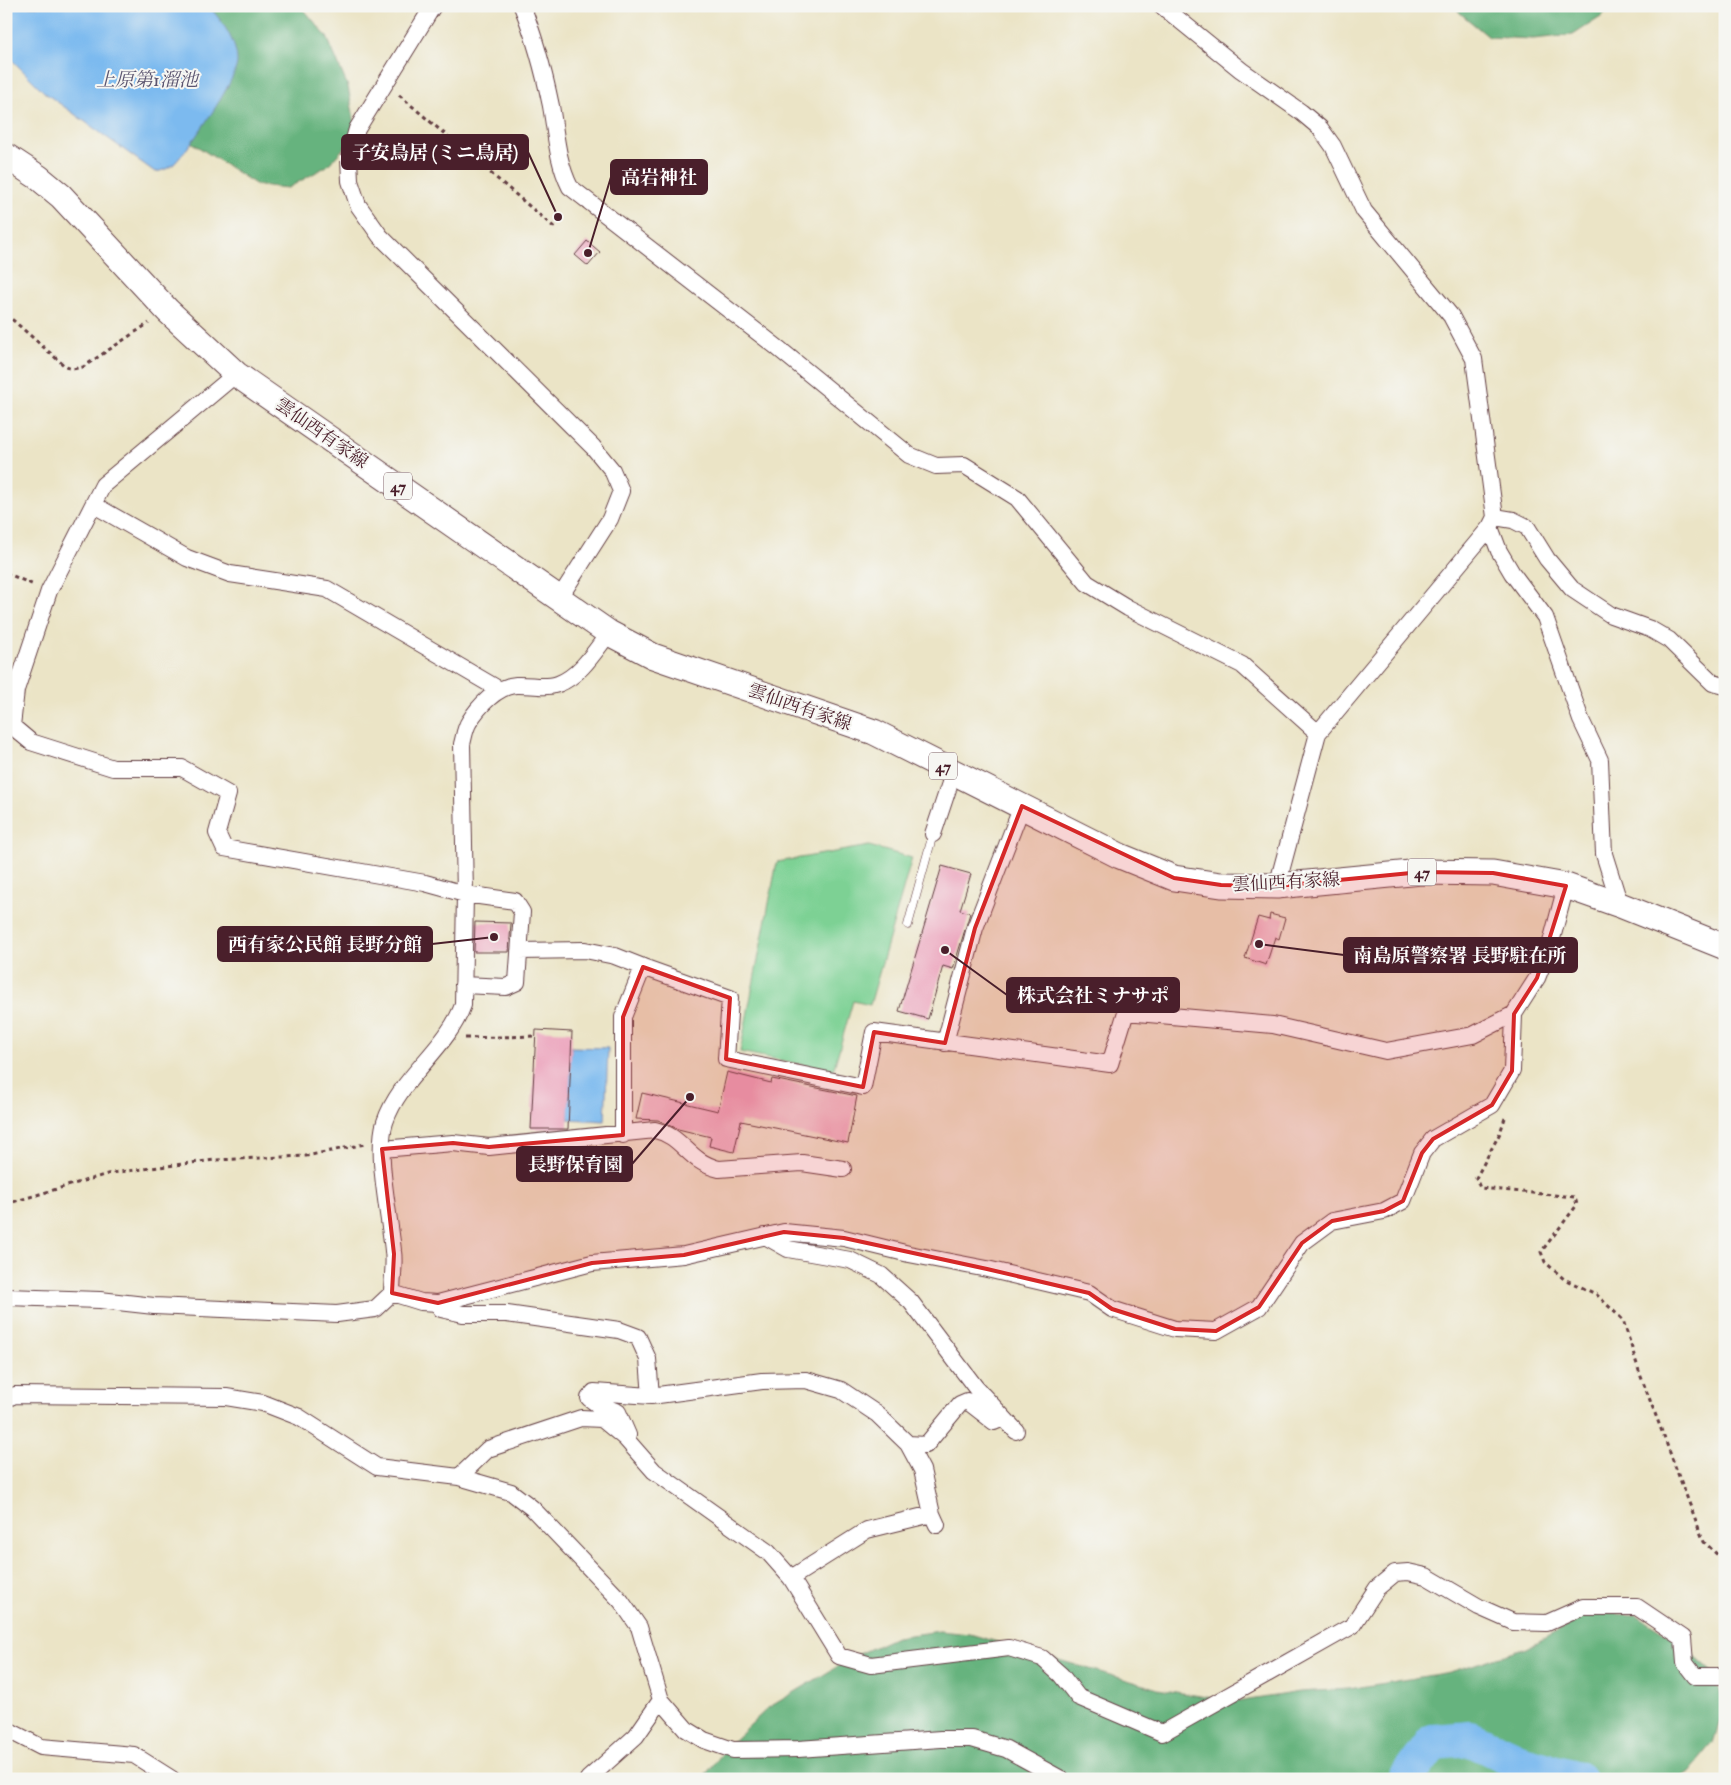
<svg xmlns="http://www.w3.org/2000/svg" width="1731" height="1785" font-family="'IM FELL Double Pica','Noto Serif JP',serif">
	<rect width="100%" height="100%" fill="#f6f6f2"/>
	<filter id="ink" filterUnits="userSpaceOnUse"><feTurbulence type="fractalNoise" baseFrequency=".02" numOctaves="2"/><feDisplacementMap in="SourceGraphic" scale="10" xChannelSelector="R" yChannelSelector="G"/><feConvolveMatrix kernelMatrix="1 2 1 2 8 2 1 2 1" color-interpolation-filters="sRGB"/></filter>
	<filter id="wash" filterUnits="userSpaceOnUse"><feTurbulence type="fractalNoise" baseFrequency=".0096" numOctaves="4" result="noise"/><feDisplacementMap in="SourceGraphic" scale="20" xChannelSelector="R" yChannelSelector="G"/><feGaussianBlur stdDeviation="1.12" result="paint"/><feColorMatrix in="noise" values="0 0 0 0 0 0 0 0 0 0 0 0 0 0 0 0 0 1.4 0 .05"/><feComposite in="paint" operator="in"/></filter>
	<g filter="url(#wash)">
		<rect width="100%" height="100%" fill="#ebe4c6"/>
		<path fill="#7dd194" stroke="#647860" d="M869 846 912 858 870 1005 853 1001 833 1071 740 1052 777 862Z"/>
		<path fill="#66b37e" stroke="#586954" d="M6 6H301L327 37 348 87 355 124 345 147 327 166 288 188 257 185 84 73Z
			M1455 6H1606L1604 15 1573 35 1533 39 1489 37 1460 13Z
			M1592 1613 1637 1615 1676 1640 1712 1672 1725 1705 1713 1743 1689 1772 1678 1779H706L707 1773 728 1746 768 1708 855 1656 896 1637 939 1631 970 1634 1158 1689 1236 1702 1300 1692 1349 1689 1450 1672 1526 1648Z"/>
		<path fill="#7bbaef" stroke="#626c8d" d="M6 6H208C221 18 238 44 237 63 235 83 190 147 175 163 170 168 162 171 155 172L45 93 6 54Z
			M571 1047 608 1048 605 1121 568 1119Z"/>
		<g fill="none" stroke-linecap="round" stroke-linejoin="round">
			<path stroke="#7bbaef" stroke-width="36" d="M1406 1779 1433 1742 1471 1739 1527 1765 1578 1779"/>
		</g>
		<g id="blocks">
			<path fill="#eca6be" d="M587 241 600 252 588 266 575 255Z
				M942 866 971 874 960 910 970 913 953 969 943 966 928 1019 899 1011Z
				M1270 914 1285 918 1279 939 1275 937 1266 965 1245 958 1258 917 1269 920Z
				M475 922 511 923 509 952H474Z
				M536 1030 572 1032 568 1129H531Z
				M727 1072 771 1083 772 1079 857 1096 848 1143 741 1121 734 1152 709 1146 711 1137 678 1129 658 1120 636 1119 642 1093 718 1111Z"/>
		</g>
	</g>
	<g filter="url(#ink)">
		<use href="#blocks" fill-opacity="0" stroke="#623d42" stroke-width="1"/>
		<g fill="none" stroke-linecap="round" stroke-linejoin="round">
			<g stroke="#623d42" stroke-width="9">
				<path id="lane" d="M908 925 933 834"/>
			</g>
			<g stroke="#623d42" stroke-width="18">
				<path id="street" d="M433 6 357 129 349 157 350 181 358 205 380 236 593 447 612 470 621 491 610 519 560 597
					M522 6C535 38 544 72 551 106 556 134 557 161 570 187L778 348 909 455 936 466 964 465 1017 498 1087 583 1128 608 1242 665 1318 733
					M1162 6 1241 70 1301 112 1320 128 1333 146 1364 211 1451 316 1474 359 1495 517 1490 527 1318 733 1277 886
					M236 374 103 485 49 591 16 690 12 726 31 742 113 768H182L228 794 217 833 224 848 425 883 465 894 515 901 522 912 517 982 506 987 463 985
					M94 505 187 558 230 574 327 589 500 690
					M1495 517 1513 520 1527 527 1547 559 1572 589 1611 615 1650 629 1669 640 1713 683 1725 686
					M1490 527 1499 551 1512 573 1545 617 1581 720 1600 760 1604 854 1620 905
					M933 834 954 771
					M519 951 585 950 615 956 643 967
					M945 1043 975 928 1022 806
					M623 1135V1017L643 967 730 998 726 1059 863 1087 874 1032 1110 1064 1126 1012 1273 1025 1386 1051 1473 1035 1514 1014
					M382 1149 453 1143 489 1147 655 1130C683 1136 688 1162 719 1169L802 1163 843 1169
					M765 1236 788 1249 850 1260 881 1275 911 1302 976 1388 1016 1431
					M392 1293 421 1302 438 1303 592 1263 684 1255 784 1232 844 1238 909 1254 987 1269 1089 1293 1112 1309 1175 1329 1216 1331 1259 1307 1302 1243 1332 1221 1384 1211 1403 1201 1422 1153 1433 1139 1492 1105 1512 1071 1514 1014 1537 978 1550 946 1566 886
					M6 1297 100 1300 154 1306 337 1314 375 1309 392 1293C392 1279 395 1264 393 1251 390 1217 375 1153 385 1122 400 1077 447 1049 463 1005L465 894 462 744C464 737 465 728 469 722 478 707 497 686 516 685 530 684 544 689 558 684 580 676 595 651 609 633
					M438 1303 441 1309 463 1314H507L619 1330 638 1337 648 1359 651 1396
					M6 1399 15 1395 226 1397 263 1403 299 1417 377 1467 459 1477 511 1492 532 1508 621 1601 639 1627 661 1700 686 1729 704 1740 733 1750 798 1749 941 1739H972L1006 1749 1061 1779
					M625 1438 628 1435 618 1412 597 1404 589 1398 594 1392 651 1396 762 1381 806 1380 841 1390 877 1414 908 1444 922 1470 932 1514 937 1525
					M908 1444 926 1445 960 1404 967 1401 994 1422 1003 1418
					M459 1477 488 1449 581 1418 602 1419 625 1438 654 1471 768 1552 791 1578 839 1656 871 1665 1009 1648 1042 1658 1061 1675 1078 1697 1162 1733 1352 1626 1377 1588 1395 1573 1408 1572 1426 1576 1479 1607 1513 1622 1547 1623 1583 1607H1637L1683 1638 1685 1663 1695 1676H1725
					M791 1578 867 1530 932 1514
					M6 1729 41 1747 134 1755 172 1779
					M588 1779 636 1736 661 1700"/>
			</g>
			<g stroke="#623d42" stroke-width="27">
				<path id="primary" d="M6 156 38 177 61 196 168 311 236 374 609 633 653 656 874 732 1120 856 1174 878 1221 885 1277 886 1421 872 1493 873 1566 886 1620 905 1725 947"/>
			</g>
			<path stroke="#623d42" stroke-width="3" stroke-dasharray="4 4" stroke-linecap="butt" d="M399 95 555 228
				M6 314 66 367 72 369 83 367 149 323
				M6 573 34 585
				M465 1038 535 1036
				M1505 1118 1500 1133 1476 1178 1480 1188 1575 1197 1577 1205 1541 1252 1545 1262 1564 1279 1596 1294 1623 1320 1640 1374 1704 1542 1725 1562
				M6 1204 111 1173 215 1160 306 1156 365 1144"/>
			<use href="#lane" stroke="#fff" stroke-width="8"/>
			<use href="#street" stroke="#fff" stroke-width="16"/>
			<use href="#primary" stroke="#fff" stroke-width="25"/>
		</g>
	</g>
	<path fill="#d62828" fill-opacity="0.2" stroke="#d62828" stroke-width="4" stroke-linejoin="round" d="M1022 806 1174 878 1221 885 1277 886 1421 872 1493 873 1566 886 1537 978 1514 1014 1512 1071 1492 1105 1433 1139 1422 1153 1403 1201 1384 1211 1332 1221 1302 1243 1259 1307 1216 1331 1175 1329 1112 1309 1089 1293 987 1269 844 1238 784 1232 684 1255 592 1263 438 1303 392 1293 394 1254 382 1149 453 1143 489 1147 623 1135V1017L643 967 730 998 726 1059 863 1087 874 1032 945 1043 975 928Z"/>
	<g text-anchor="middle" stroke-width="4" stroke-linejoin="round" paint-order="stroke">
		<g fill="#f6f6f2" stroke="#7e6067" stroke-width="1">
			<rect x="384" y="472.5" width="28" height="27" rx="4"/>
			<rect x="929" y="752.5" width="28" height="27" rx="4"/>
			<rect x="1408" y="858.5" width="28" height="27" rx="4"/>
		</g>
		<g font-size="16" font-weight="bold" fill="#4a1f2b">
			<text x="398" y="492">47</text>
			<text x="943" y="772">47</text>
			<text x="1422" y="878">47</text>
		</g>
		<g font-size="18" fill="#4a1f2b" stroke="#f6f6f2">
			<text transform="translate(322 433) rotate(35)" y="6">雲仙西有家線</text>
			<text transform="translate(800 707) rotate(19)" y="6">雲仙西有家線</text>
			<text transform="translate(1286 882) rotate(-3)" y="6">雲仙西有家線</text>
		</g>
		<g font-size="19" font-style="italic" fill="#5b5570" stroke="#f6f6f2">
			<text x="147" y="86">上原第1溜池</text>
		</g>
	</g>
	<path fill="none" stroke="#4a1f2b" stroke-width="2" d="M558 217L528 152M588 253L611 177M494 937L432 944M1259 944L1344 955M945 950L1007 995M690 1097L632 1164"/>
	<g fill="#4a1f2b" stroke="#f6f6f2" stroke-width="2">
		<circle cx="558" cy="217" r="5"/>
		<circle cx="588" cy="253" r="5"/>
		<circle cx="494" cy="937" r="5"/>
		<circle cx="1259" cy="944" r="5"/>
		<circle cx="945" cy="950" r="5"/>
		<circle cx="690" cy="1097" r="5"/>
	</g>
	<g fill="#4a1f2b" stroke="#4a1f2b" stroke-width="2">
		<rect x="342" y="135" width="186" height="34" rx="5"/>
		<rect x="611" y="160" width="96" height="34" rx="5"/>
		<rect x="218" y="927" width="214" height="34" rx="5"/>
		<rect x="1344" y="938" width="233" height="34" rx="5"/>
		<rect x="1007" y="978" width="172" height="34" rx="5"/>
		<rect x="517" y="1147" width="115" height="34" rx="5"/>
	</g>
	<g font-size="19" text-anchor="middle" font-weight="bold" fill="#fff">
		<text x="435" y="159">子安鳥居 (ミニ鳥居)</text>
		<text x="659" y="184">高岩神社</text>
		<text x="325" y="951">西有家公民館 長野分館</text>
		<text x="1460" y="962">南島原警察署 長野駐在所</text>
		<text x="1093" y="1002">株式会社ミナサポ</text>
		<text x="575" y="1171">長野保育園</text>
	</g>
	<rect width="1731" height="1785" fill="none" stroke="#f6f6f2" stroke-width="25"/>
</svg>
